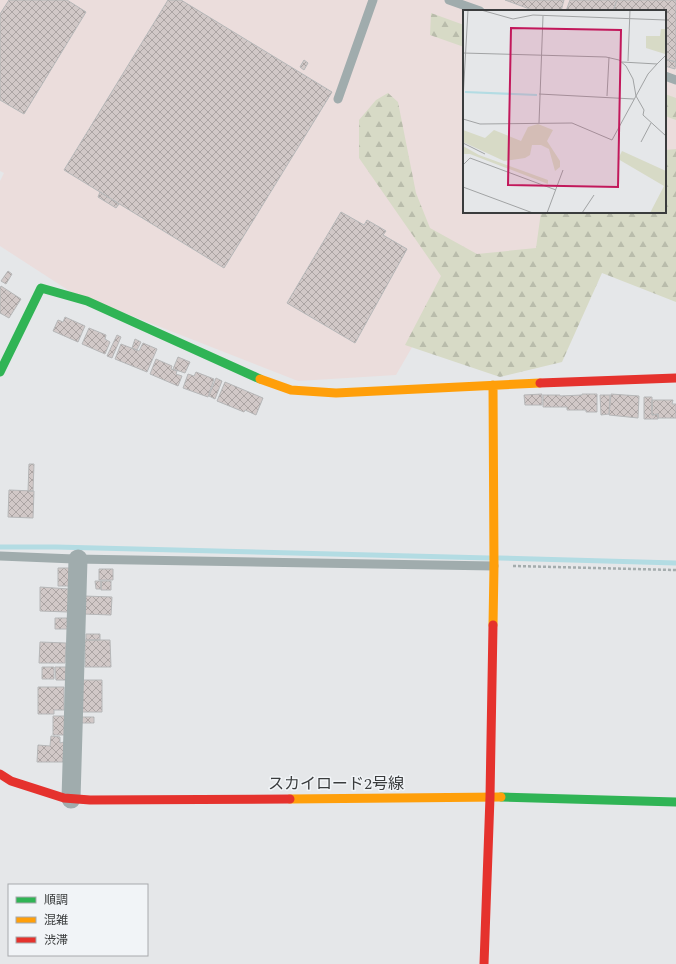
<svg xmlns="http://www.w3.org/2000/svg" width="676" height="964" font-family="Spectral,'Noto Sans JP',serif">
	<defs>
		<pattern id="forest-firs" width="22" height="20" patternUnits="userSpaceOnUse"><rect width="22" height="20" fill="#d7dac6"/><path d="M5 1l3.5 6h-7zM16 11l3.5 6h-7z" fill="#b9bcab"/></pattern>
		<pattern id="building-cross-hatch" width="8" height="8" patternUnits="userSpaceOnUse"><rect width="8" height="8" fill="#d1c8c7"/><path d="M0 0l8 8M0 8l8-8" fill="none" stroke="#aba4a3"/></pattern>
	</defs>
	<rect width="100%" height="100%" fill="#e5e7e9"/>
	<path fill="#ebdddc" d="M0 0H676V177L665 184V11H464V212H619L541 260 460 264 396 375 298 381 71 292 0 246V181L4 173 0 171Z"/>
	<path fill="url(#forest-firs)" d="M431 13 464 25V47L430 35Z
		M388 93 398 102 416 193 430 228 477 254 536 248 541 212H665V150L676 149V302L602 273 562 362 500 377 405 345 441 276 359 158V120L376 100Z
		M665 94 676 98V120L665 116Z"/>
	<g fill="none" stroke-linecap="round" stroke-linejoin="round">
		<path stroke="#b3dce3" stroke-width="5" d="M0 547H56L489 558
			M499 558 676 563"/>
	</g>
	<path fill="url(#building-cross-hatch)" stroke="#b6b7b8" d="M9 0H67L86 12 24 114 0 100V14Z
		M168 0H181L332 92 224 268 64 170Z
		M505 0H564L561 11H535Z
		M570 0H617L613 11H566Z
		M617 0H676V62L665 59V11H613Z
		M665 59 676 62 675 69 665 66Z
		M304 60 308 63 304 70 300 67Z
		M100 192 119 204 116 208 98 197Z
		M341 212 364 225 367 220 386 231 383 235 407 249 355 343 287 303Z
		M8 271 12 274 6 284 1 281Z
		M1 286 21 299 9 318 0 313V288Z
		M65 317 85 326 78 342 53 331 58 320 63 322Z
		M89 328 106 335 105 339 110 342 105 354 82 344Z
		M117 335 121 337 112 358 107 356Z
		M135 339 141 342 137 350 132 348Z
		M143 343 157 349 147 372 115 359 121 344 139 351Z
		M178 357 190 362 185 373 173 369Z
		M156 359 172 366 171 369 177 371 176 374 182 376 178 386 150 374Z
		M196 372 214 379 208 397 183 388 188 374 194 376Z
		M216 378 222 381 215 399 209 396Z
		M225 382 263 398 256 415 245 410 244 412 217 401Z
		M542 394V405H525L524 395Z
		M582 394H597V412H586V410H567V407H543V395H560V396L582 395Z
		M611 394 639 396 638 418 609 415Z
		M600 395H610L609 414 601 415Z
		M644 397H652V415L658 414V419H644Z
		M652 400H673L672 404H676V418H658V414L652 415Z
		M29 464H34L33 491H28Z
		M9 490 34 491 33 518 8 517Z
		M58 568H69V586H58Z
		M99 569H113V580H99Z
		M95 581H101V589H96Z
		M101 581H111V590H101Z
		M40 587 69 589 68 612 40 611Z
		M84 596 112 597 111 615 84 614Z
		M55 618H67L68 629H55Z
		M86 634H100V640H86Z
		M85 640H110L111 667H85Z
		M40 642 66 643 65 663H39Z
		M42 667H54V679H42Z
		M55 667H66V680H56Z
		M81 680H102V712H81Z
		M38 687H64V710H54V714H38Z
		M53 716H65L66 735H53Z
		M81 717H94V723H81Z
		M51 736 60 737V743L64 742 63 762H37L38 745 50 746Z"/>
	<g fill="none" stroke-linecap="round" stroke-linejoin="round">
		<path stroke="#a4acad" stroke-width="2.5" stroke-dasharray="3 2" stroke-linecap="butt" d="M513 566 676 570"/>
		<path stroke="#a0acad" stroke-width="9" d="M449 0 480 11
			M665 76 676 80
			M338 99 373 0
			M0 556 74 559 494 566"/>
		<path stroke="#a0acad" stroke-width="19" d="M71 799 78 559"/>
		<path stroke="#30b455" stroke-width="9" d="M0 372 41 288 87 301 260 379
			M501 797 676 802"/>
		<path stroke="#ff9f0a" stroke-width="9" d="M260 379 291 390 336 393 540 383
			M493 625 494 566 493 385
			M290 799 501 797"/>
		<path stroke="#e5322d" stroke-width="9" d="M540 383 676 378
			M0 774 11 781 64 798 90 800 290 799
			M484 964 490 797 493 625"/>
	</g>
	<g text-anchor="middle" stroke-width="3" stroke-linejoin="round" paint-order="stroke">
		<g font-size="16" fill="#3a3c3d" stroke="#f1f4f7">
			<text x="336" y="789">スカイロード2号線</text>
		</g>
	</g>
	<g transform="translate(463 10)">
		<rect width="203" height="203" fill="#e5e7e9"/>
		<path d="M198 19H203L202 44 183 38V26H197ZM75 114 90 120 84 131 97 151V157L92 161 86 139 78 135H69L67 145 62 148 41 151 0 132V120L22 128 31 120 58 131 65 117ZM0 136 16 145 85 170V174L7 144H0ZM159 141 203 161V203H187L201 176 155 149Z" fill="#d7dac6"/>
		<path fill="none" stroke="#b3dce3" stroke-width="2" d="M2 82 74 85"/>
		<path fill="none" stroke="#a1a3a4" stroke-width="1" d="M18 0 50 9 70 5 203 10M0 43 143 47 156 50 163 56 170 69 173 86 181 100 180 105 203 126M165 51 167 0M194 54 203 45M76 84 171 89M144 86 146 47M0 89 5 0M0 109 17 114 109 113 149 130 185 64 194 54 159 52M76 113 80 6M178 132 188 113M0 133 22 144M0 155 7 148 93 180M0 177 70 203M84 203 100 160M119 203 131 185"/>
		<path fill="#c2185b" fill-opacity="0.15" stroke="#c2185b" stroke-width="2" d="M48 18 158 20 155 177 45 175Z"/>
		<rect width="203" height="203" fill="none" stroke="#3a3c3d" stroke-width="2"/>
	</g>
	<rect x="8" y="884" width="140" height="72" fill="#f1f4f7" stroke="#a8aaad"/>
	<rect x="16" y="897" width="20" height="6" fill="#30b455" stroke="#a8aaad"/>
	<text x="44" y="904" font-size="12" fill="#3a3c3d">順調</text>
	<rect x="16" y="917" width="20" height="6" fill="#ff9f0a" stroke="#a8aaad"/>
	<text x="44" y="924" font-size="12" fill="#3a3c3d">混雑</text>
	<rect x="16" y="937" width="20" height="6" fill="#e5322d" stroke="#a8aaad"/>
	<text x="44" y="944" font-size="12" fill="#3a3c3d">渋滞</text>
</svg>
